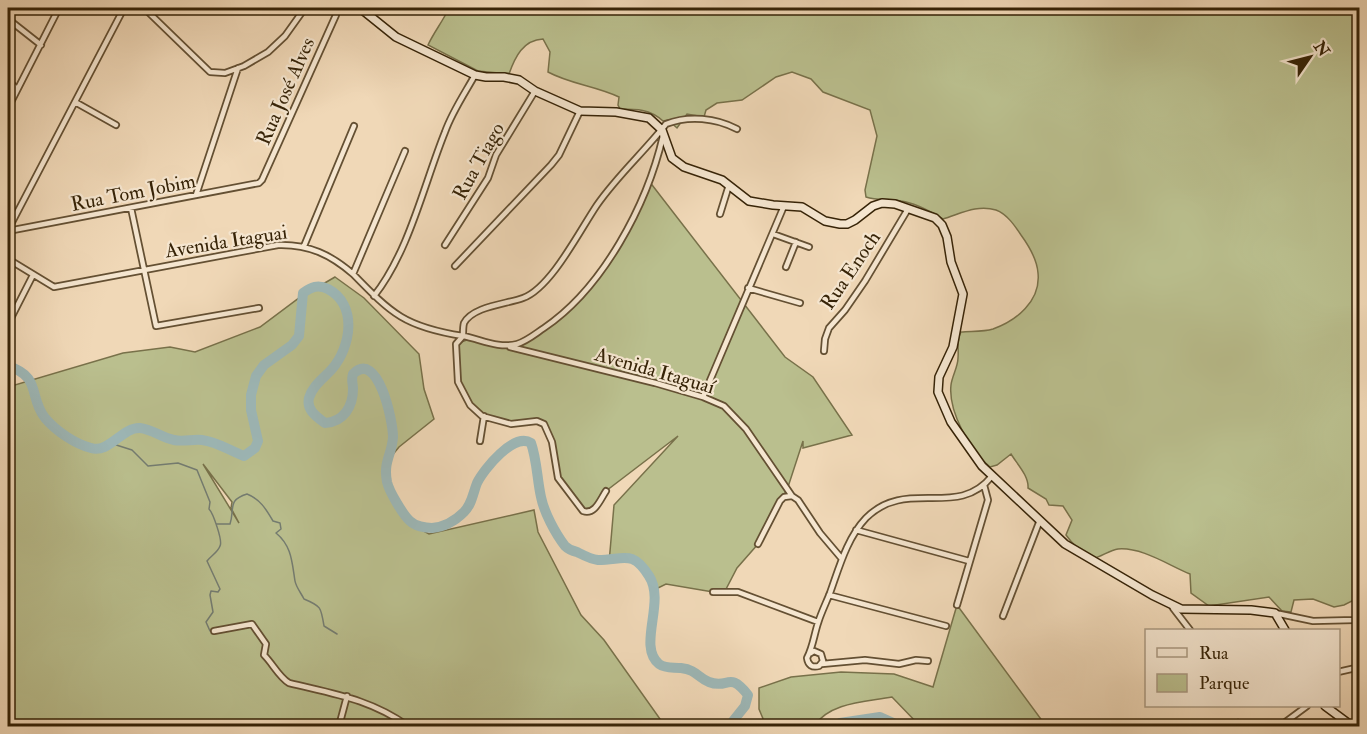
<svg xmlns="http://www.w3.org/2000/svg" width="1367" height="734" font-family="'IM FELL Double Pica',serif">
	<rect width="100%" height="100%" fill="#f0d8b7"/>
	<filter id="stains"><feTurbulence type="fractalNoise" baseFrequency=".00333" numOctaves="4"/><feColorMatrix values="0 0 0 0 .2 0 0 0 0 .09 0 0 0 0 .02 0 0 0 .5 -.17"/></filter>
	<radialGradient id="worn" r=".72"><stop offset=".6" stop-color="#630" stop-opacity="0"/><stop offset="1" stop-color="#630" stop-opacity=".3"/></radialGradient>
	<path fill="#babf8e" stroke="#78714a" stroke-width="1.5" fill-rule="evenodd" d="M449 8H1359V593L1356 599 1344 605 1334 607 1313 599 1294 600 1291 612 1282 611 1269 597 1209 606 1191 593 1190 574C1168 565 1142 547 1118 549 1110 550 1101 557 1092 559 1081 552 1073 545 1066 535L1072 520 1063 506 1049 505 1046 499 1028 488C1029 476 1017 464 1011 454L997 465 990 467C970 451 948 411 951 385 952 376 958 367 958 358 959 348 956 341 961 332 971 331 983 332 993 329 1016 321 1041 301 1038 273 1037 259 1029 246 1021 235 1015 226 1007 214 996 210 977 204 960 214 943 219 930 211 916 203 901 201 889 198 878 201 866 197L865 190 877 136 870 110 823 92 811 79 792 72 776 77 742 100 717 103 706 110 704 117 687 114 677 128 668 120 663 121C650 109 636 109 620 109L618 105 619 97C596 86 570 84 548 72L550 52 543 39C523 40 515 57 509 74L478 71 428 45C434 32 443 21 449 8Z
		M649 181 785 357 813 377 852 435 803 448V441L788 487 758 544 737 568 725 591 713 592 666 584 658 588C640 560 644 557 609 563L614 505 678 436 606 491 596 507 583 511 558 478 552 442 544 424H511L474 410 458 382 456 344 472 338 504 346 525 341 557 319 588 288 625 234Z
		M335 277 364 298 419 354 424 389 434 419 399 447 390 458 389 485 414 526 429 534 534 510 538 532 581 615 604 640 665 726H8V387L123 353 170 347 195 352 260 327 299 298ZM203 464 232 502 231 508 239 523Z
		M957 605 1046 726H920L892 697C866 702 830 702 814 726H766L759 709V688L791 677 841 672 894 674 933 687Z"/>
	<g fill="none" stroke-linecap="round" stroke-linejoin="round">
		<path stroke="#747c71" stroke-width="1.5" d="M110 443 132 450 148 466 178 463 197 470 210 502 209 509C213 513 223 541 220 546 218 552 211 556 207 561L220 589 218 592 211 591 210 595 213 612 206 622 210 631H213
			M216 524H230C235 509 227 500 247 494 260 499 266 509 273 521L280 523 281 529 276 533C292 546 292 563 295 581 296 587 301 593 304 599 321 606 321 607 324 626L337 634"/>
		<path stroke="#9db8b8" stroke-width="10" d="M8 366C42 377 28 396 45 418 56 431 75 444 91 448 109 454 122 427 140 428 152 429 162 438 174 440 183 442 193 439 202 440 218 442 230 451 244 456L255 448 258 441 251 410V395L256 376 264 365 292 345 299 336 303 293C311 287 318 284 328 289 358 305 351 347 332 369 324 378 312 386 309 398 306 410 317 417 325 423 344 422 353 406 353 389 353 383 351 380 353 374 378 349 393 421 393 437 392 455 383 461 387 482 389 491 403 515 410 521 415 526 425 528 432 528 444 527 455 521 464 512 472 504 473 493 477 483 484 469 514 432 531 443 537 460 537 479 541 497 544 512 555 533 565 546 568 549 572 551 577 552 583 555 590 559 598 560 624 560 632 549 649 576 666 602 637 646 659 664 666 669 673 667 681 668 697 670 698 678 709 682 729 690 728 670 748 695L745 706 729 726
			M837 726 840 723 880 717 900 726"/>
		<g stroke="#645033" stroke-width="8">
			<path id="street" d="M144 8 210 72 225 73 244 66 268 52 285 36 305 8
				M8 19 41 45
				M8 81 17 89
				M75 102 116 125
				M8 108 59 8
				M196 195 238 68
				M131 208 156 326 259 308
				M720 214 729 185
				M8 230 124 8
				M8 231 259 183 262 180 336 15 335 8
				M773 234 809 247
				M445 245 488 178 496 155 535 91
				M304 246 354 126
				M8 259 54 287 278 245C309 244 331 255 353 274L405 151
				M455 266 551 165 559 155 580 111
				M786 267 796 242
				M353 274C392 314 405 327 463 336 463 332 463 326 464 323 473 306 507 304 523 298 551 288 580 230 597 205 617 176 644 152 666 124 689 115 716 118 737 129
				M748 288 800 303
				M374 296C409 252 424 184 445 132 452 112 465 93 475 75
				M8 324 33 275
				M510 347 655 383 703 397 724 406 746 429 792 496
				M824 351 825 339 829 328 845 310 865 281 908 209
				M703 397 784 206
				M480 441 484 416
				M606 491C600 500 595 515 583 511L558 478 552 442 544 424 537 421 511 424 482 416 470 405 458 382 456 344 463 336C480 339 499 349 517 344 527 341 535 334 544 328 603 288 647 205 663 136
				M856 530 969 561
				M758 544 780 501 784 497 792 496 798 500 820 533 842 559
				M713 592H738L818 622
				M829 595 946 626
				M957 605 988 500 984 485
				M1173 608 1190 630
				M1275 613 1313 621 1355 620 1360 618
				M1003 616 1040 520
				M214 631 252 624 266 644 264 655C273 664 279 677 289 683 334 694 370 699 408 726
				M811 653 814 651 821 654 823 661 819 666C812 668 808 665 807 658 813 647 814 635 818 623 821 613 826 603 830 593 839 568 847 538 866 518 907 477 957 520 992 476
				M822 664 865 660 899 664 916 660 928 661
				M1338 672 1360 667
				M1238 723 1241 726
				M339 726 347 696
				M1280 726 1307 706"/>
		</g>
		<g stroke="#362307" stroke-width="10">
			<path id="secondary" d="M360 8 396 37 475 75 486 77H504L519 80 535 91 580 111 616 112 649 118 662 130 672 158 684 167 722 180 749 201 773 205 802 207 825 221 840 224H847L855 220 873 206 882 203 895 204 935 218 942 225 947 237 951 262 963 294 953 347 939 377 938 392 951 422 982 466 1065 544 1152 595 1181 609 1251 610 1275 613 1285 630
				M1325 706 1352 726"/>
		</g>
		<use href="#street" stroke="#f5e6d0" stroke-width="4.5"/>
		<use href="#secondary" stroke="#f5e6d0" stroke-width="7"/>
	</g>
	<g text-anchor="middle" stroke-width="4.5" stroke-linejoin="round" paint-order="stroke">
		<g font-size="20" fill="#362307" stroke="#f5e6d0">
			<text transform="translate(285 91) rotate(-66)" y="7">Rua José Alves</text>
			<text transform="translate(478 161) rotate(-61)" y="7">Rua Tiago</text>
			<text transform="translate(133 192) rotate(-11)" y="7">Rua Tom Jobim</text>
			<text transform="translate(226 241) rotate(-9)" y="7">Avenida Itaguai</text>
			<text transform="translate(850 270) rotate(-56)" y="7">Rua Enoch</text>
			<text transform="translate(655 370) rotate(16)" y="7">Avenida Itaguaí</text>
		</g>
	</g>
	<rect width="1367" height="734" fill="none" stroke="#f0d8b7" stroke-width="30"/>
	<rect x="9" y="9" width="1349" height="716" fill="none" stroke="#362307" stroke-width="3"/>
	<rect x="15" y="15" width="1337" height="704" fill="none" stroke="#362307" stroke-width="1.5"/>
	<rect x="1145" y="629" width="195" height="78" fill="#f5e6d0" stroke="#a99880" stroke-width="1.5"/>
	<rect x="1157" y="648" width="30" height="9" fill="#f5e6d0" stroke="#a99880" stroke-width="1.5"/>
	<text x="1199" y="659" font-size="18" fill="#362307">Rua</text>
	<rect x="1157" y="674" width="30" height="18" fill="#babf8e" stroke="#a99880" stroke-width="1.5"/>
	<text x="1199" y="689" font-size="18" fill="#362307">Parque</text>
	<g transform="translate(1310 57) rotate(55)" stroke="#f5e6d0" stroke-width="4.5" paint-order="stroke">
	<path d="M0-4.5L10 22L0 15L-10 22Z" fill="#362307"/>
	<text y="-9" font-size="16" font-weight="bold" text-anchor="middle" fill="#362307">N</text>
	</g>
	<rect width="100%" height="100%" filter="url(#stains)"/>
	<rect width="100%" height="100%" fill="url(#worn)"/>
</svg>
